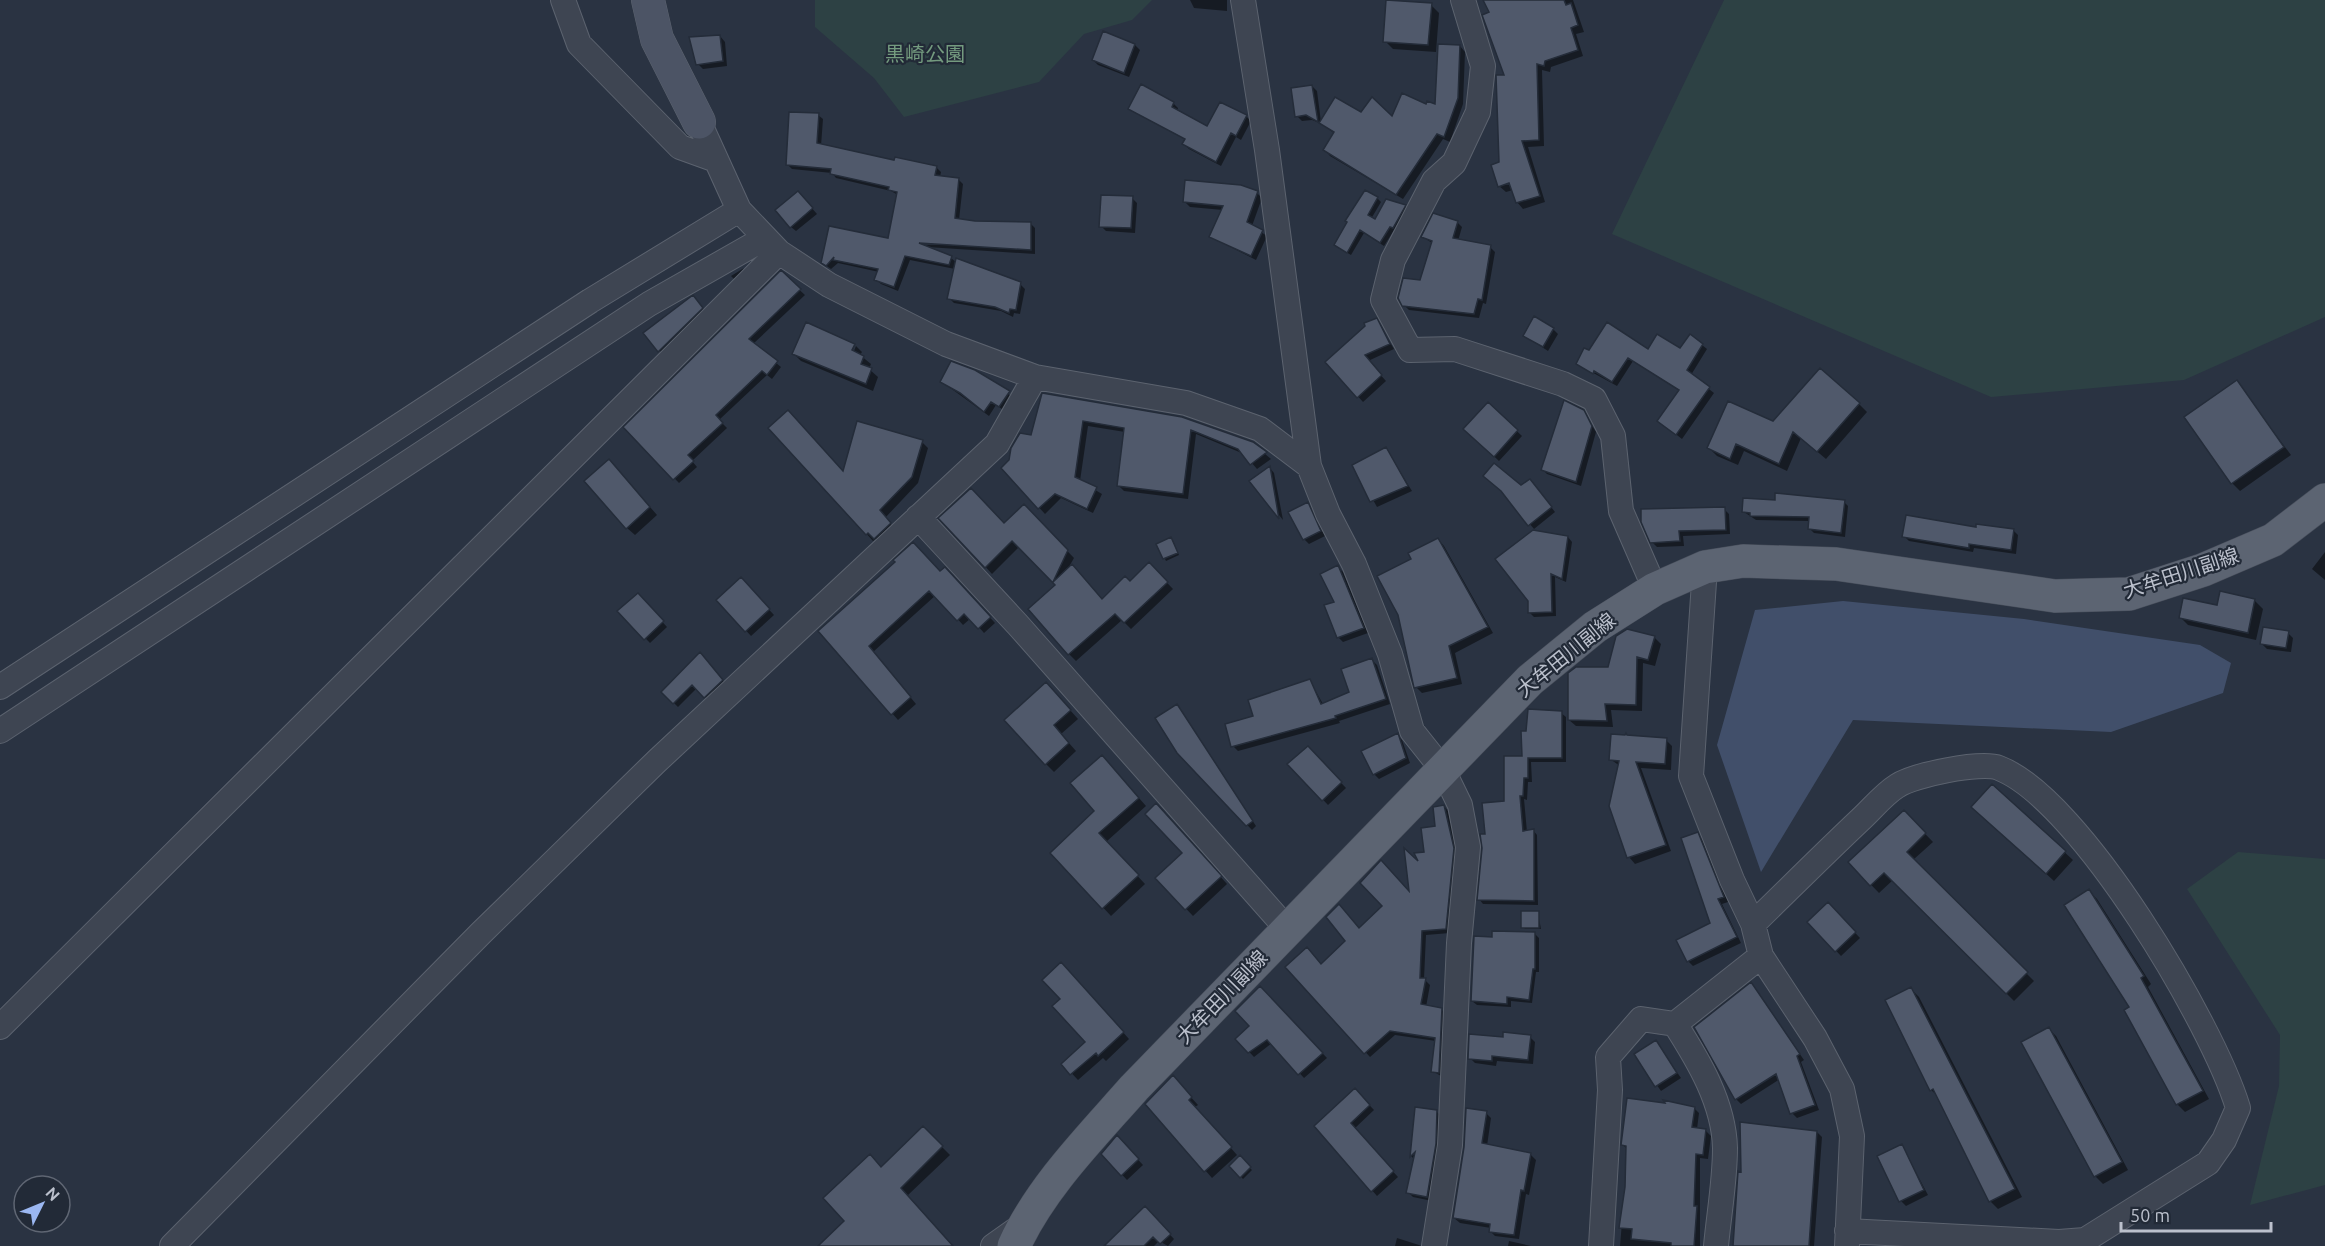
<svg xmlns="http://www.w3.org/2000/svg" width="2325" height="1246" font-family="Ubuntu,'Noto Sans JP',sans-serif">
	<rect width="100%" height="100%" fill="#2a3342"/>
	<path fill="#2d4144" d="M815 0H1152L1132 20 1084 34 1039 82 904 117 874 78 815 27Z
		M1724 0H2325V317L2184 380 1991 397 1612 234Z
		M2238 852 2325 859V1185L2250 1205 2279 1086 2280 1035 2187 889Z"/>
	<path fill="#414f6a" d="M1843 601 2024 619 2200 645 2231 663 2223 693 2111 732 1853 720 1761 872 1717 745 1755 610Z"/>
	<path fill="#0007" d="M1190 0H1227V11L1194 8Z
		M1485 0H1573L1584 32 1576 34 1583 56 1551 67 1550 72 1542 70 1544 146 1528 147 1545 202 1523 209 1517 202 1513 190 1506 192 1499 186 1506 76 1491 13Z
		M1431 5 1439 13 1436 52 1393 49 1385 41Z
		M720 36 725 42 727 66 703 69 698 64Z
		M1135 45 1140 50 1129 77 1098 65 1093 60Z
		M1460 46 1465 52 1463 104 1450 142 1443 139 1403 199 1330 156 1325 150 1335 134 1322 124 1312 120 1302 121 1297 116 1312 86 1317 91 1321 122 1361 114 1392 119 1427 106H1437Z
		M1173 103 1178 108 1177 112 1208 128 1246 116 1251 121 1241 140 1236 137 1221 166 1189 149 1184 144 1186 140 1130 109Z
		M818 115 823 119 821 146 895 162 936 167 941 172 940 177 958 179 963 184 959 220 975 223H1030L1035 228V254L927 247 951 258 957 263 1020 284 1025 289 1020 314 1014 313 1013 317 1001 311 954 303 949 298 955 269 910 260 898 291 881 284 876 279 879 272 838 263 831 269 828 267 823 262 830 227 889 239 898 195 891 191 836 178 832 173 792 169 787 164Z
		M1257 193 1262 198 1252 226 1267 236 1256 260 1211 237 1223 210 1190 207 1185 202Z
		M803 198 817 214 796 231 791 227Z
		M1132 198 1137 203 1135 233 1106 231 1101 226Z
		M1377 198 1381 202 1371 219 1376 222 1405 206 1408 209 1397 231 1394 230 1384 246 1364 233 1351 255 1339 248Z
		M1457 222 1462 227 1458 241 1490 247 1495 252 1486 304 1483 303 1479 318 1409 310 1404 305 1421 281 1432 243 1423 237Z
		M744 268 735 280 731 276Z
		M781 273 805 295 753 344 781 367 772 379 767 375 719 420 727 428 692 461 697 467 679 483 625 427Z
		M698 302 707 313 664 356 646 333Z
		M1376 320 1394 349 1368 361 1386 381 1363 402 1327 362Z
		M1553 329 1558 334 1548 351 1525 336Z
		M854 345 851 358 856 346 862 352 860 355 871 364 869 369 878 377 873 391 801 361 794 354Z
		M1702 345 1707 349 1691 375 1714 393 1682 439 1664 425 1680 391 1633 361 1617 386 1577 364 1649 351 1680 350Z
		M974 371 1014 398 1005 411 996 405 989 416 942 382Z
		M2236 382 2291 455 2240 491 2232 483Z
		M1043 395 1252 443 1271 459 1257 469 1244 454 1196 434 1188 499 1124 491 1119 486 1125 432 1088 426 1080 481 1102 494 1093 513 1061 498 1045 514 1003 468 1032 437Z
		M1488 404 1522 436 1499 461 1465 429Z
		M1859 404 1867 412 1826 459 1801 438 1787 471 1744 451 1738 465 1717 456 1709 448 1773 423Z
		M1583 411 1596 432 1581 486 1547 474 1542 469Z
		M770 428 844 474 922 442 928 448 918 483 885 518 896 530 881 544 876 539 873 541Z
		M1386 449 1412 491 1377 507 1354 466Z
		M1270 468 1274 473 1283 520 1251 481Z
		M617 469 657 515 635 535 627 528Z
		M1534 485 1555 512 1534 529 1504 493Z
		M1776 501 1844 502 1848 506 1845 537 1814 533 1809 528 1810 521 1756 520 1744 512Z
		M1308 504 1325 536 1309 544 1304 539Z
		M1024 506 1074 558 1070 565 1102 600 1130 583 1149 564 1173 589 1131 629 1122 620 1076 661 1069 654 1058 585 1020 546 992 574 941 518 1005 525Z
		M1724 509 1729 514 1730 534 1683 536 1684 546 1657 547 1652 542Z
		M1977 529 2013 530 2018 535 2016 554 1974 548 1973 552 1909 541 1904 536Z
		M1568 537 1572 542 1566 582 1555 577 1556 616 1534 617 1529 612Z
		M1438 539 1444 546 1493 633 1455 653 1462 684 1422 693 1416 687 1413 560Z
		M1173 541 1179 555 1166 561 1158 545Z
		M2325 552V580L2312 569Z
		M1338 567 1343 572 1368 633 1343 642 1338 637Z
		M945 569 995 623 984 633 971 618 963 625 936 595 873 652 916 704 898 720 821 631Z
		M741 579 774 615 751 636 718 600Z
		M638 595 667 627 650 643 620 612Z
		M2255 601 2263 609 2256 640 2188 625 2180 617Z
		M2288 633 2293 638 2291 652 2267 649 2262 644Z
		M1654 637 1661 644 1655 666 1643 663 1642 711 1611 710 1613 727 1576 726 1569 720Z
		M704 659 727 685 709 701 697 688 678 707 663 692Z
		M1372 660 1377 665 1390 704 1339 721 1340 723 1238 751 1233 746 1255 717 1310 681 1323 704 1351 693Z
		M1054 692 1078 719 1061 734 1076 751 1054 772 1046 764Z
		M1177 706 1256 826 1252 830 1178 752Z
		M1561 713 1566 717V762H1531L1532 782H1528L1527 800 1524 799 1527 832 1533 830 1537 835 1538 905 1483 904 1479 899 1486 835 1505 802 1523 757Z
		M1397 735 1402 740 1410 763 1379 779 1374 774Z
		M1666 740 1672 746 1671 770 1641 768 1671 851 1635 864 1629 857 1620 766 1610 759Z
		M1308 748 1346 788 1328 805 1289 764Z
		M1110 765 1146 806 1106 842 1145 884 1111 916 1052 853 1096 811Z
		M1992 786 2073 860 2054 881 1981 814Z
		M1444 806 1448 811 1458 853 1450 933 1426 935 1424 979 1430 985 1426 1007 1441 1009 1446 1014 1443 1077 1432 1071 1436 1041 1395 1035 1370 1057 1287 967 1321 966 1360 929 1411 895Z
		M1163 812 1227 884 1193 916 1157 878 1184 853Z
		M1904 812 1933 842 1913 860 2034 981 2014 1001 1893 880 1879 893 1850 863Z
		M1697 834 1702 839 1728 902 1722 904 1741 943 1693 966 1688 961 1712 924Z
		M2089 891 2097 899 2151 984 2148 987 2209 1099 2185 1112 2177 1104 2131 1008Z
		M1828 904 1860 938 1841 956 1809 922Z
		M1538 913 1541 929H1525L1523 927Z
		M1534 933 1539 938V972H1536L1532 1003 1511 1001V1007L1477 1005 1472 1001 1493 938Z
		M1068 970 1129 1039 1106 1061 1103 1058 1078 1080 1063 1064 1088 1042 1062 999Z
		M1751 984 1804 1060 1801 1062 1819 1110 1797 1118 1792 1113 1780 1079 1741 1104 1736 1099Z
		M1260 988 1327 1058 1304 1078 1272 1043 1254 1057 1237 1039 1251 1026Z
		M1911 989 1919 997 2022 1197 1998 1209 1990 1201 1940 1098 1931 1090Z
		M2049 1029 2056 1036 2128 1170 2103 1184 2095 1176Z
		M1530 1037 1535 1042 1533 1064 1497 1061 1496 1066 1475 1063 1470 1058 1504 1039Z
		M1656 1042 1681 1078 1661 1091 1636 1055Z
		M1179 1084 1198 1105 1195 1107 1237 1155 1212 1178 1147 1104Z
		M1355 1090 1374 1110 1354 1129 1398 1177 1377 1196 1316 1126Z
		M1694 1108 1699 1113 1697 1129 1706 1131 1711 1136 1708 1159 1700 1158V1246H1620L1628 1150 1623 1145Z
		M1416 1109 1437 1112 1441 1116 1432 1201 1413 1197 1408 1192 1415 1160 1411 1156Z
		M1486 1113 1491 1118 1487 1146 1531 1155 1536 1160 1529 1195 1526 1194 1519 1239 1495 1236 1490 1231 1491 1228 1460 1223 1454 1218Z
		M923 1128 950 1155 907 1196 952 1246H820L846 1221 882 1168Z
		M1817 1132 1822 1137 1814 1246H1734Z
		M1117 1137 1143 1165 1127 1180 1103 1154Z
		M1902 1146 1928 1195 1906 1206 1901 1201Z
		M1240 1158 1252 1170 1243 1179 1231 1166Z
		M1145 1208 1174 1239 1168 1246 1159 1241 1154 1246H1114Z
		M1397 1238 1419 1245 1421 1246H1395Z
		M1509 1241 1531 1246H1508Z"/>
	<path fill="#50596b" stroke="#242c39" stroke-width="1.5" d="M1386 0 1432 3 1428 45 1383 42Z
		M1483 0H1564L1566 5 1571 3 1578 25 1571 28 1578 50 1545 61 1544 66 1537 64 1539 140 1522 141 1540 196 1516 203 1509 183 1498 187 1491 165 1499 162 1496 75H1504L1482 15 1489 12Z
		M1103 31 1135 44 1124 73 1092 60Z
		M720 35 723 61 696 65 689 37Z
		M1438 44 1460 45 1458 98 1444 137 1437 134 1396 195 1323 150 1334 132 1319 123 1335 97 1361 112 1372 97 1392 116 1402 93 1426 104 1427 101 1435 104Z
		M1141 84 1174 102 1172 107 1207 126 1220 102 1247 115 1236 136 1231 133 1216 162 1182 144 1185 139 1128 109Z
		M1312 85 1318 122 1306 115 1295 117 1291 88Z
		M789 112 819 113 817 143 894 160 895 157 937 166 935 175 959 178 955 218 975 221 1031 222V250L919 243 952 256 949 265 905 256 894 287 874 280 878 269 833 260 834 257 826 266 821 263 829 226 888 238 897 192 888 190 889 187 830 174 831 169 786 165Z
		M1185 180 1241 185 1258 191 1247 222 1263 230 1251 256 1209 237 1223 206 1183 202Z
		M1365 190 1378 197 1368 215 1375 219 1386 199 1406 205 1393 228 1390 227 1380 243 1360 230 1347 253 1334 245 1347 222 1345 221Z
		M798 191 813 208 790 228 775 210Z
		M1101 195 1133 196 1131 228 1099 227Z
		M1433 213 1458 221 1453 238 1491 245 1482 300 1478 299 1474 314 1402 306 1398 298 1403 278 1420 280 1432 241 1421 237Z
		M956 258 1021 282 1016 310 1010 309 1009 313 995 307 947 299Z
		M781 270 801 289 749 339 778 361 767 375 762 371 716 415 723 423 688 455 694 461 673 480 623 427Z
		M693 295 703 308 658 352 643 333Z
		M1534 316 1554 328 1543 347 1523 336Z
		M1377 318 1390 344 1365 355 1382 375 1357 398 1325 362 1365 326 1364 323Z
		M806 322 855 344 852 350 864 356 861 364 872 368 866 384 792 354Z
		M1607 322 1648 349 1657 334 1680 348 1690 334 1703 344 1687 370 1710 387 1676 435 1657 421 1679 390 1628 358 1612 382 1594 371 1593 374 1576 364 1584 348 1589 350Z
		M951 361 975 370 1010 391 999 407 991 402 984 412 960 393 940 382Z
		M1820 368 1860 403 1817 452 1793 432 1779 464 1736 444 1730 459 1707 448 1728 401 1773 421Z
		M2237 380 2284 447 2231 484 2184 417Z
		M1042 393 1182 417 1253 442 1267 452 1250 465 1238 449 1191 430 1183 494 1117 486 1124 428 1083 421 1075 477 1097 487 1087 509 1055 494 1038 509 1001 468 1009 460 1011 448 1020 433 1031 435Z
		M1564 400 1584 410 1592 426 1576 482 1541 470Z
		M1488 402 1518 430 1494 457 1463 429Z
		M788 410 843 471 857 421 923 440 912 477 880 510 891 523 874 539 868 533 866 535 768 428Z
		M1386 447 1408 486 1370 502 1352 465Z
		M609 459 650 507 626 529 584 481Z
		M1494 463 1521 485 1530 479 1552 507 1528 526 1501 491 1483 476Z
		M1270 466 1279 519 1249 481Z
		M971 488 1004 523 1024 504 1068 550 1053 582 1072 564 1102 599 1125 576 1130 581 1149 562 1168 582 1124 623 1115 614 1068 655 1028 609 1055 585 1012 541 985 568 938 518Z
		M1775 493 1845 500 1841 533 1808 529 1809 517 1750 516V513L1742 512 1743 498 1775 500Z
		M1308 502 1321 531 1303 540 1288 512Z
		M1725 507 1726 530 1679 531 1680 541 1650 543 1641 522V509Z
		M1906 515 1976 527V524L2014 529 2011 550 1969 544V548L1902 537Z
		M1533 530 1568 536 1562 579 1551 574 1552 612 1528 613V601L1495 559Z
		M1171 537 1178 553 1163 559 1156 544Z
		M1438 538 1488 627 1449 646 1457 678 1414 688 1398 615 1377 576 1411 559 1408 553Z
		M913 542 940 571 945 567 991 617 978 629 964 614 957 621 929 591 869 646 911 697 891 715 818 631 895 562 893 560Z
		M1338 565 1364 628 1337 638 1324 605 1334 602 1320 574Z
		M741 577 770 609 745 632 716 600Z
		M2220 591 2255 599 2248 633 2179 618 2183 598 2217 605Z
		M638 593 664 621 644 640 617 611Z
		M2263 627 2289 631 2286 648 2260 644Z
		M1627 629 1655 636 1648 660 1637 657 1636 705 1605 704 1607 721 1568 720V673L1576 667H1608L1616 636Z
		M700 652 723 680 704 698 692 685 673 704 661 692Z
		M1372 658 1386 699 1335 716 1336 718 1231 747 1225 724 1253 716 1248 700 1310 679 1321 704 1349 692 1341 669Z
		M1046 682 1071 710 1054 725 1069 743 1045 765 1004 720Z
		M1177 704 1253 821 1246 826 1177 753 1155 718Z
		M1528 709 1562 711V758H1528V778H1524L1523 796H1520L1523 831 1534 829V901L1477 900 1482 848 1480 834H1485L1482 803 1504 801V756H1522L1521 731H1526Z
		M1398 733 1406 758 1373 775 1361 751Z
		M1626 733 1627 735 1667 738 1665 764 1636 762 1666 845 1627 858 1609 806 1619 761 1609 760 1611 734 1625 735Z
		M1308 746 1342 782 1322 801 1287 764Z
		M1102 755 1139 798 1099 833 1139 875 1102 909 1050 853 1094 811 1070 783Z
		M1992 784 2066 851 2046 874 1971 807Z
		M1156 803 1222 876 1185 910 1155 878 1182 853 1145 814Z
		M1444 805 1454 848 1446 929 1422 931 1420 978H1426L1421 1004 1442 1008 1439 1073 1431 1072 1435 1038 1390 1031 1364 1054 1285 967 1307 947 1321 964 1345 941 1326 917 1339 904 1359 928 1382 906 1360 883 1381 860 1409 891 1404 848 1418 861 1414 853 1424 852 1421 828 1435 826 1433 807Z
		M1904 810 1926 833 1907 852 2028 972 2006 994 1884 873 1870 886 1848 862Z
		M1698 832 1724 897 1718 899 1737 937 1687 962 1676 940 1710 923 1681 838Z
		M2089 889 2144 976 2141 978 2203 1091 2176 1105 2124 1010 2129 1007 2064 905Z
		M1828 902 1856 932 1835 952 1807 922Z
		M1521 911H1539V928H1521Z
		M1492 931 1535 932V969H1533L1529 1000 1507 997V1004L1471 1001 1474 936 1492 937Z
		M1061 962 1124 1032 1098 1056 1096 1053 1070 1075 1061 1064 1085 1042 1052 1006 1060 999 1042 980Z
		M1751 982 1800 1054 1797 1056 1815 1105 1790 1114 1776 1074 1735 1100 1694 1027Z
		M1260 986 1323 1053 1298 1075 1267 1040 1248 1053 1235 1039 1249 1026 1235 1011Z
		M1911 987 2015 1189 1989 1202 1933 1089 1930 1091 1885 1000Z
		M2049 1027 2122 1162 2094 1177 2021 1042Z
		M1503 1032 1531 1035 1528 1060 1492 1056V1061L1468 1059 1469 1034 1503 1037Z
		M1656 1040 1677 1073 1655 1087 1634 1054Z
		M1173 1075 1192 1097 1189 1100 1232 1147 1204 1172 1145 1104Z
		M1355 1088 1370 1105 1351 1123 1394 1171 1371 1192 1314 1126Z
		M1627 1098 1665 1103 1663 1100 1695 1107 1692 1127 1706 1129 1703 1155 1696 1154 1694 1206H1697L1694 1246H1671V1243L1631 1239 1632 1229 1619 1228 1625 1187 1626 1146 1621 1145Z
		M1415 1107 1437 1110 1436 1144 1427 1197 1406 1193 1415 1152 1410 1157Z
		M1466 1108 1487 1111 1482 1143 1531 1153 1524 1191 1521 1190 1514 1235 1489 1232 1490 1224 1453 1218 1464 1147Z
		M1740 1122 1817 1131 1809 1246H1733L1738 1171 1741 1172Z
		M923 1126 943 1146 901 1188 953 1246H818L844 1221 823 1198 870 1154 881 1167Z
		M1117 1135 1139 1159 1121 1176 1101 1154Z
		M1902 1144 1924 1190 1899 1202 1877 1156Z
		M1240 1155 1251 1167 1240 1178 1229 1166Z
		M1145 1206 1171 1234 1160 1244 1153 1237 1144 1246H1104Z"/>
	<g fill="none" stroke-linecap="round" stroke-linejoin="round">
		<g stroke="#5c636f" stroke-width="26">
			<path id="street" d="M563 0 579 44 680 147 716 160
				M1243 0 1267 150 1309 466 1328 514 1354 564 1390 654 1412 731 1443 770 1460 805 1468 847 1459 943 1450 1145 1434 1246
				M1463 0 1483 66 1478 112 1454 163 1434 181 1393 260 1383 300 1410 350 1455 349 1563 384 1594 399 1613 436 1621 511 1655 589
				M699 122 739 210 779 252 829 285 946 344 1035 377 1186 403 1260 429 1309 466
				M918 517 1018 625 1288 930
				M1705 567 1691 776 1732 880 1753 924 1761 956 1815 1038 1842 1089 1852 1136 1847 1246
				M0 687 590 301 739 210
				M0 731 649 304 765 238
				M1753 924C1789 889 1824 854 1860 820 1872 809 1884 794 1897 786 1913 775 1981 761 1999 768 2081 800 2213 1025 2238 1108L2224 1140 2208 1163 2085 1240 2059 1242 1847 1231
				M1675 1024C1698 1060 1724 1103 1725 1148 1725 1180 1719 1214 1716 1246
				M0 1027 779 252
				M172 1246 481 933 657 761 997 444 1035 377
				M993 1246 1024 1224
				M1601 1246 1610 1090 1608 1057 1641 1019 1675 1024 1761 956"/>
		</g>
		<g stroke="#5c636f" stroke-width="34">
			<path id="secondary" d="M648 0 657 39 699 122"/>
		</g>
		<g stroke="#474e5b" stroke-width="34">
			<path id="primary" d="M1014 1246C1041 1187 1091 1137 1134 1088L1530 680 1595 627 1655 589 1705 567 1743 561 1836 564 2055 596 2129 594 2203 570 2273 540 2325 500"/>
		</g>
		<use href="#street" stroke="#3e4552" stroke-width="24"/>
		<use href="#secondary" stroke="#4c5465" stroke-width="33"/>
		<use href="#primary" stroke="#5c6472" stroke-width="33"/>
	</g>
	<g text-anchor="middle" stroke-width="4.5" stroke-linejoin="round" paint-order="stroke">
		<g font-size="20" fill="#749b7f" stroke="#222a37">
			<text x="925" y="61">黒崎公園</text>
		</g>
		<g font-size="20" fill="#bbc0cc" stroke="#222a37">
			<text transform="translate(2181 573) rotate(-18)" y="7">大牟田川副線</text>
			<text transform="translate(1566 655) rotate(-39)" y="7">大牟田川副線</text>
			<text transform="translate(1222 997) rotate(-46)" y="7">大牟田川副線</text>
		</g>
	</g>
	<g transform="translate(42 1204) rotate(47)"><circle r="28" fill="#222a37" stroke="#5f6673" stroke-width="1.5"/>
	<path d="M0-4.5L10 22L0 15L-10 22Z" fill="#9bb7f1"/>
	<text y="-9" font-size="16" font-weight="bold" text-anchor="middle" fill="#bbc0cc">N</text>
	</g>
	<path d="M2121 1222v9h150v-9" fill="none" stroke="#bbc0cc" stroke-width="3"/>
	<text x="2130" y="1222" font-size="18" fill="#bbc0cc" stroke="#222a37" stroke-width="4.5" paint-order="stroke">50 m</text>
</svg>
